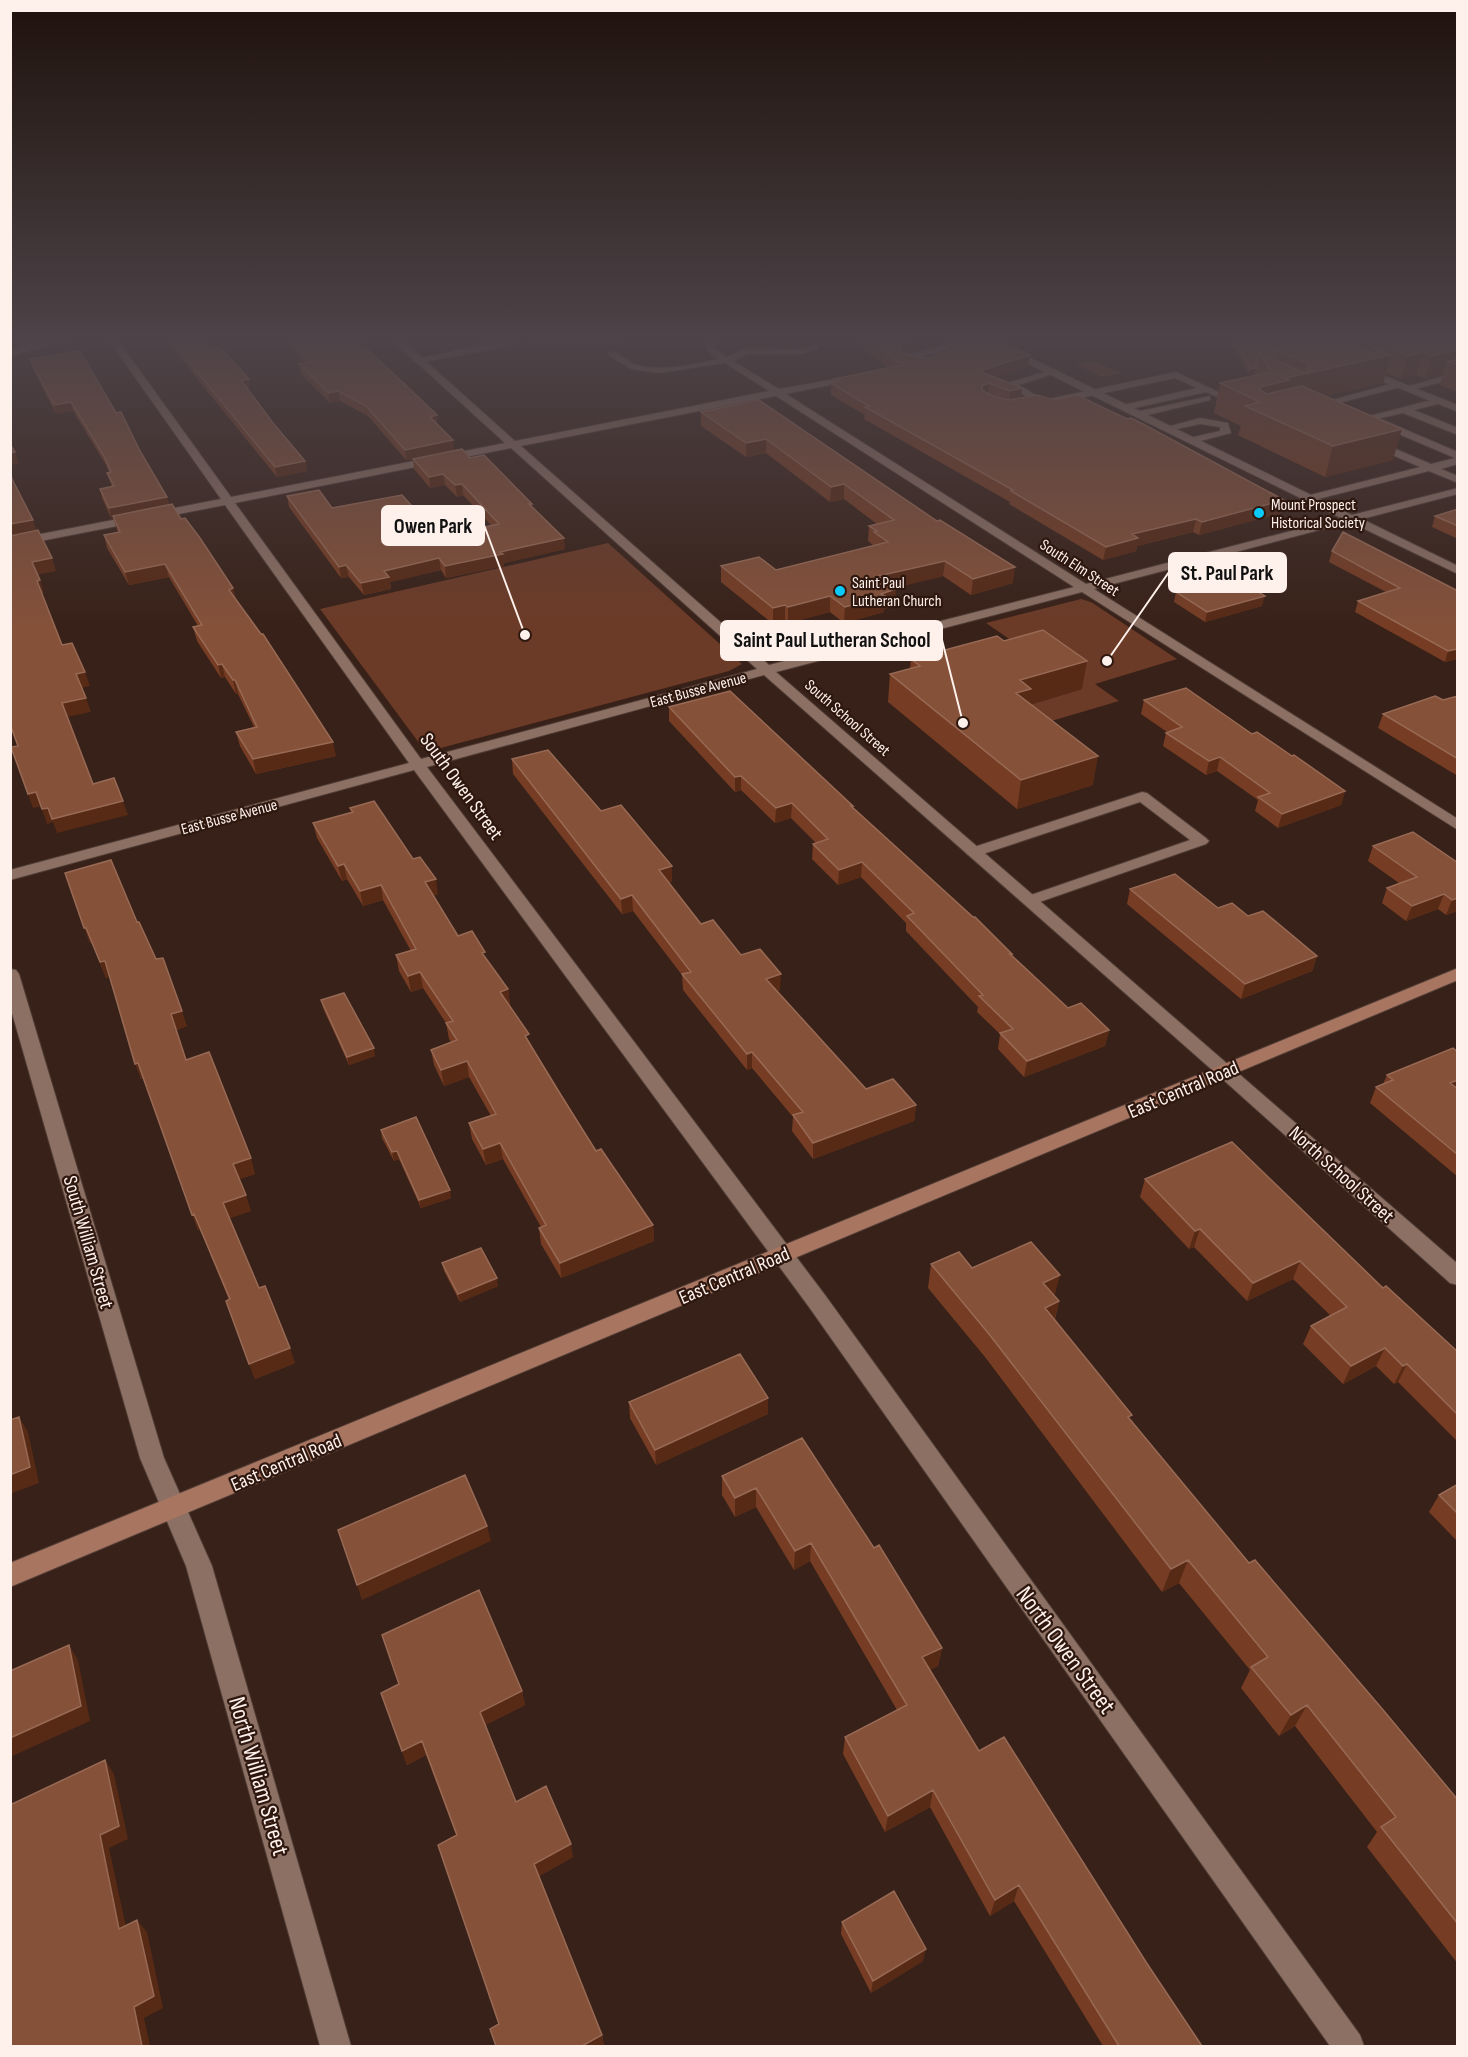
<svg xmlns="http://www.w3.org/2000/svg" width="1468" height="2057" font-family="'Sofia Sans Condensed',sans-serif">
	<rect width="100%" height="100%" fill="#382118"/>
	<path fill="#6c3b27" d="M1095 361 1121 373 1102 377 1076 364Z
		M608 543 742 664 729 671 437 749 422 747 320 609Z
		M1081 599 1091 602 1177 659 1095 684 1119 701 1048 722 1026 706 1082 689 986 623Z"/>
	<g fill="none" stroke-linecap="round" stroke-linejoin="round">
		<g stroke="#503d36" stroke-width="2">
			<path id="lane" d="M10 339H26L42 347 37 350 10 343Z
				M509 339H522L506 347 417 363 412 360Z
				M529 339H624V340L620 343 533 342Z
				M971 339H988L912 359 924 364 919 367 900 361 906 355Z
				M1051 370 1059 372 1019 385 1044 400 1176 372 1227 396 1222 399 1206 392 1126 410 1123 409V405L1197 388 1175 378 1043 406 1010 387 1011 382Z
				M1458 372V378L1407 391 1402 388Z
				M1398 382 1401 383V387L1315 409 1310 406Z
				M1439 398 1444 401 1442 403 1414 410 1458 428V435L1403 413 1351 425 1346 422Z
				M1200 418 1228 423 1231 433 1193 443 1188 440 1189 438 1220 431V427L1200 424 1168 431 1163 428Z
				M1375 420H1383L1458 452V464L1441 469 1458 476V483L1429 471 1310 501 1306 500V496L1420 467 1369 445V441H1377L1431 464 1455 458 1375 424Z
				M1142 792 1147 793 1206 838 1209 841 1206 844 1031 905 1023 900 1025 897 1190 840 1140 802 980 855H968L966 852 968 849Z"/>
		</g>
		<g stroke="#503d36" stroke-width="2">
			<path id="street" d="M56 339H73L10 356V350Z
				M108 339H117L231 497 505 443 391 339H401L515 441 769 391 725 363 659 373 631 369 608 355V351C619 350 627 362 637 365 662 372 694 364 718 359 710 354 704 350 705 339H714L715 349 727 357 747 348 797 349 818 345V349L797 355 748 354 733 361 779 389 859 375V379L786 394 1086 584 1341 518 1000 350 987 339H997L1006 346 1140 411 1210 396V400L1148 415 1352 515 1458 488V494L1362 519 1458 566V574L1350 522 1094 589 1458 819V830L1082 592 776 672 1458 1264V1285L1450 1283 1219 1076 764 675 427 767 825 1295 1360 2035 1364 2046H1330L809 1307 414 770 10 880V870L409 763 225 505 10 547V540L221 499ZM776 396 1074 587 769 665 521 446ZM511 448 757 669 421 759 235 503Z
				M1284 339H1297L1328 354 1320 356Z
				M1362 367 1458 405V412L1359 372 1357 370Z
				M10 969 16 970 19 974 164 1458 212 1566 351 2046H320L186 1566 140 1458 10 1006Z"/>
		</g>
		<g stroke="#503d36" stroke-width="2">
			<path id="secondary" d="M1458 968V980L10 1587V1563Z"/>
		</g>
		<use href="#lane" fill="#8c7064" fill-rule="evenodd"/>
		<use href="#street" fill="#8c7064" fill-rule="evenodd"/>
		<use href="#secondary" fill="#a77560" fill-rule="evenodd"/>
	</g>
	<path fill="#763d24" d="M165 339H203L211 348 250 388H247L273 423 305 461 307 471 277 477Z
		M284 339H357L438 425 454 450 470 458 532 504V507L565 549 504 563V566L446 578 441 570 390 582 391 589 364 595 349 577 341 578 289 507 287 496 440 537 491 525 463 495 457 497 445 485 430 488 414 469 413 459 406 460 368 416 340 401 330 403 301 374 299 364 305 363Z
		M850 339H917V350L905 353 918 358 1030 355 1028 367 995 377 1022 388 1021 398 1284 500 1281 513 1199 535 1193 532 1137 546 1136 551 1103 560 1009 504 1010 502 864 419 865 415 831 395V383L834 382V379L889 368Z
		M1279 339 1296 346 1351 344 1352 339H1458V392L1440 385 1443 374 1425 379 1416 375 1401 379 1386 373 1383 383 1326 396 1393 460 1325 477 1238 435 1241 426 1214 413 1220 383 1254 376 1255 373 1249 375 1229 340Z
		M30 359 116 413 140 451 167 497 169 505 233 588 236 600 336 756 256 774 240 746 236 732 254 727 238 694H236L225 677 221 678 197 641 193 627 198 626 169 577 129 585 107 548 104 535 118 532 113 518H111L102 498 100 489 112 487 107 473 109 472 106 465 73 411 56 414 32 367Z
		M759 400 1013 583 971 595 943 576 894 588 895 605 884 609V612L844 623 830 612 788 623 785 621 773 624 721 582V566L776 570 873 546V545L868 541 869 526 877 524 844 499 830 502 766 453 746 457 701 426V412Z
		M1458 509V539L1432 527 1435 516Z
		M1332 551 1458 591V659L1445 662 1355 612 1358 601 1386 592 1329 562Z
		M1176 592 1262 606 1205 622 1174 602Z
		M1004 641 1082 689 1030 704 1093 785 1017 809 888 702 890 674 910 669 911 659Z
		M1458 696V776L1378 728 1383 714 1443 700Z
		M1144 700 1252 734 1345 791 1341 805 1278 828 1255 811 1258 800 1217 771 1206 775 1163 746 1166 733 1167 732 1141 714Z
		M669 707 853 808 1012 954V956L1068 1008 1109 1030 1105 1046 1024 1077 998 1049 1000 1034 977 1012 978 1007 906 931V923L861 877 838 885 812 859 813 844 816 843 791 818 775 823 741 790 735 792 669 721Z
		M512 759 601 811 672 881 669 883 701 924 741 955 780 990 777 991 866 1089 916 1105 914 1121 813 1159 792 1131 793 1117 752 1068 747 1070 683 990 682 975 633 911 622 914 513 774Z
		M350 808 413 859 438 894 433 896 458 936 486 958 508 989 510 1005H509L530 1043 596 1151 653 1225 654 1241 561 1278 541 1244 539 1228 541 1227 503 1159 486 1165 472 1139 469 1123 491 1116 469 1077 444 1086 434 1065 431 1050 451 1042 449 1039 446 1023 423 988 411 992 399 971 396 955 411 951 383 900 363 906 347 879 342 881 317 838 313 823 351 813Z
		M1373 846 1458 863V911L1446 915 1438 909 1406 921 1382 903 1387 888 1399 883 1368 861Z
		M65 873 137 922 187 1026 176 1030 186 1060 255 1174 239 1179 251 1211 229 1218 259 1288 295 1363 255 1379 226 1301 229 1300 200 1229 198 1230 143 1079H141L110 976 106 978 92 943H90Z
		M1130 889 1248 916 1317 956 1312 971 1241 999 1127 904Z
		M321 1000 375 1056 349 1065 323 1008Z
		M1458 1052V1177L1370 1103 1376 1087 1383 1084 1387 1075Z
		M381 1130 451 1198 421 1208 399 1159 394 1161 382 1138Z
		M1145 1179 1383 1288 1458 1352V1442L1398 1382 1394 1384 1376 1366 1343 1384 1303 1344 1311 1326 1330 1315 1293 1279 1247 1301 1194 1247 1189 1249 1140 1197Z
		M442 1263 498 1286 460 1302 444 1271Z
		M931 1264 972 1268 1055 1297 1059 1301 1055 1319 1131 1420 1249 1563 1458 1800V1964L1367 1847 1377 1832 1295 1726 1279 1736 1241 1688 1250 1670 1179 1583 1162 1592 985 1357 928 1288Z
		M768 1398V1414L656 1465 630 1418 629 1402Z
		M802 1438 874 1548 942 1648 938 1666 930 1670 979 1751 1146 1962 1202 2046H1103L1014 1901 990 1916 930 1807 885 1832 843 1754 845 1737 897 1710 810 1561 794 1570 756 1507 735 1517 722 1495V1476Z
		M1458 1484V1542L1429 1512 1439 1495Z
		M382 1635 522 1691 525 1705 485 1725 516 1802 573 1857 539 1876 602 2035 604 2046 499 2024 456 1835 426 1755 407 1765 381 1693 399 1684Z
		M842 1922 923 1961 871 1993 841 1934Z"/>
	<path fill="#572a16" d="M915 339H917V350L904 353 899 351 905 342Z
		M1458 349V365L1447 362 1443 374 1425 379 1432 356Z
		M1423 352 1416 375 1401 379 1407 356Z
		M1030 355 1028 367 978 382 979 371Z
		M1391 355 1383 383 1283 406 1260 402 1259 389 1261 387 1285 378Z
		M1256 368 1255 373 1249 375 1250 369Z
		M249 379 250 388 243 389 241 380Z
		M989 383 988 395 981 398 982 386Z
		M1022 388 1021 399 1009 403 1010 391Z
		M338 391 340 401 330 403 328 393Z
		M71 402 73 411 56 414 54 405Z
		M437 415 438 426 430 417Z
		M1402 429 1393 460 1325 477 1333 446Z
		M766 439V453L746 457V443Z
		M453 440 454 451 406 460 405 450Z
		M15 452 19 464 10 465V453Z
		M305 461 307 471 277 477 275 467Z
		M10 468 14 480 11 481 10 479Z
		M443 474 445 485 430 488 429 477Z
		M462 484 463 495 457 497 455 485Z
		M844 484V499L830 502 831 487Z
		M167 497 170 507 111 518 109 508Z
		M1284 500 1281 513 1199 535 1202 522Z
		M1196 519 1193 532 1137 546 1136 551 1103 560 1106 547 1132 534Z
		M33 520 37 532 10 538V524Z
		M564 538 565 549 504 563V566L446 578 445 566 500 552Z
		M52 558 56 571 36 575 32 562Z
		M439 558 441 570 390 582 391 589 364 595 361 583 384 571Z
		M945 561 943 576 877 592 878 576Z
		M165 564 169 577 129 585 125 572Z
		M346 565 349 577 341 578 339 567Z
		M1015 567 1013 583 971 595 973 579Z
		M40 580 44 593 41 594 37 581Z
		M233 588 237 602 229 590Z
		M896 589 895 605 884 609V612L844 623 845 607 881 594Z
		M830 596V612L788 623V607Z
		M1265 596 1262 606 1205 622 1207 612Z
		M785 605V621L773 624V608Z
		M1458 649V659L1445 662 1448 651Z
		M1087 661 1082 689 1029 705 1016 693 1020 680Z
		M222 664 225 677 221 678 218 665Z
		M85 672 90 686 81 688 76 674Z
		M233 680H235L238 694H236Z
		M86 698 91 712 67 717 62 703Z
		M333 742 336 756 256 774 253 759Z
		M1098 756 1093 785 1017 809 1021 780Z
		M1220 757 1217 771 1206 775 1209 761Z
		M741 776V790L735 792V777Z
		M1345 791 1341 805 1278 828 1282 814Z
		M36 792 42 806 33 808 28 794Z
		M123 801 128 815 57 833 53 822 47 824 42 809 48 808Z
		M792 803 791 818 775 823 776 808Z
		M862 862 861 877 838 885 839 870Z
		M344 864 347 879 342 881 338 866Z
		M672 866V881L659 886V870Z
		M436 879 438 894 428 897 425 882Z
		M381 885 383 900 363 906 360 891Z
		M1444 894 1438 909 1406 921 1412 906Z
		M632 895 633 911 622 914 621 899Z
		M1458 898V911L1446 915 1452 900Z
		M84 928H86L92 943H90Z
		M1317 956 1312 971 1241 999 1245 984Z
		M105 961 111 976 106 978 100 962Z
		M420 972 423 988 411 992 408 976Z
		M781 974 780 990 766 995V979Z
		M508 989 510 1005 502 1008 500 992Z
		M182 1011 187 1026 176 1030 171 1014Z
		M1109 1030 1105 1046 1024 1077 1027 1061Z
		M374 1048 375 1056 349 1065 347 1057Z
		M752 1052V1068L747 1070V1054Z
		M467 1061 469 1077 444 1086 441 1070Z
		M138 1063 143 1079H141L135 1064Z
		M1458 1080V1094L1450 1083Z
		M916 1105 914 1121 813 1159V1143Z
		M500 1143 503 1159 486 1165 483 1149Z
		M397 1151 399 1159 394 1161 392 1152Z
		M251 1158 255 1174 238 1180 233 1164Z
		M450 1190 451 1198 421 1208 419 1200Z
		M246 1195 251 1211 228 1219 223 1203Z
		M194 1214 200 1229 198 1230 192 1215Z
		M653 1225 654 1241 561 1278 560 1263Z
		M1200 1229 1194 1247 1189 1249 1195 1231Z
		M1300 1261 1293 1279 1247 1301 1253 1283Z
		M1060 1275 1054 1298 1043 1283Z
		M497 1278 498 1286 460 1302 458 1294Z
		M1059 1301 1053 1325 1045 1308Z
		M290 1348 295 1363 255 1379 249 1364Z
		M1385 1348 1376 1366 1343 1384 1351 1366Z
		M1407 1364 1398 1382 1394 1384 1403 1366Z
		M768 1398V1414L656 1465 655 1450Z
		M19 1417 28 1432 39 1483 10 1494V1475Z
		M756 1488V1507L735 1517V1498Z
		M487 1526 491 1541 362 1600 357 1585Z
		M811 1543 810 1561 794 1570 795 1551Z
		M1188 1560 1179 1583 1162 1592 1171 1569Z
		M69 1645 78 1660 90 1721 10 1757V1738Z
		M942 1648 938 1666 919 1676 922 1657Z
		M522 1691 525 1705 483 1726 480 1712Z
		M1307 1705 1295 1726 1279 1736 1291 1715Z
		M422 1741 426 1755 407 1765 402 1751Z
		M105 1760 114 1774 128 1839 109 1848 129 1941 119 1929 100 1835Z
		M933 1790 930 1807 885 1832 888 1816Z
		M571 1844 573 1857 537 1877 534 1864Z
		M1019 1885 1014 1901 990 1916 995 1900Z
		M137 1920 147 1932 163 2008 144 2018 150 2046H142L134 2007Z
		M926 1949 923 1961 871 1993 873 1981Z
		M602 2035 604 2046H582Z"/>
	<path fill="#855139" stroke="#986a55" stroke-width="1.5" d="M170 339H203L211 348 220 347 249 379 241 380 273 423 305 461 275 467Z
		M291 339H357L437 415 430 417 453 440 405 450 366 406 338 391 328 393 299 364 311 362Z
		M866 339H915L905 342 899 351 918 358H927L981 342 1006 343 1030 355 979 371 1022 388 1010 391 989 383 982 386V390L992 396 1009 400 1037 395 1054 400 1077 395 1127 419 1131 418 1143 424 1284 500 1202 522 1196 519 1132 534 1138 538 1106 547 1011 491 1013 490 865 407 869 406 831 383 839 381 834 379 902 365Z
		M1233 339H1279L1295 346 1277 350 1274 360 1259 353 1256 368 1250 369Z
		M1327 339H1338L1380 356 1375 348 1391 355 1285 378 1289 380 1261 387 1259 389 1267 394 1302 386 1402 429 1333 446 1245 406 1260 402 1220 383 1271 372 1259 353 1304 373 1309 372V364L1277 350Z
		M1366 339H1458V349L1432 356 1423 352 1407 356Z
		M80 351 116 413 121 412 140 451 167 497 109 508 100 489 114 486 107 473 111 472 104 456 71 402 54 405 30 359Z
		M1458 359V365L1447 362Z
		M759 400 937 521 940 520 1015 567 973 579 945 561 878 576 896 589 881 594 885 596 845 607 830 596 788 607 785 605 773 608 721 566 759 557 776 570 888 542 874 532 877 531 869 526 894 520 844 484 831 487 766 439 746 443 701 412Z
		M10 444 15 452 10 453Z
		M462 449 470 458 484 455 532 504H529L564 538 500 552 503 554 445 566 439 558 384 571 389 577 361 583 346 565 339 567 287 496 319 490 332 508 402 495 440 537 499 524 462 484 455 485 443 474 429 477 413 459Z
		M10 475 33 520 10 524Z
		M172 504 181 519 185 518 200 538 233 588 229 590 261 634H263L333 742 253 759 236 732 257 727 235 680H233L222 664 218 665 193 627 202 625 165 564 125 572 104 535 120 532 113 516Z
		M1458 509V526L1435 516Z
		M38 530 52 558 32 562 40 580 37 581 62 645 72 643 85 672 76 674 86 698 62 703 93 784 114 778 123 801 52 819 48 808 42 809 36 792 28 794 11 747 18 746 10 724V536Z
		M1343 532 1458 591V649L1448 651 1358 601 1400 588 1332 551Z
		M1231 576 1265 596 1207 612 1176 592Z
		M1043 630 1087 661 1020 680 1031 689 1016 693 1098 756 1021 780 890 674 920 666 911 659 997 636 1004 641Z
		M1186 688 1252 734 1257 732 1292 756 1294 755 1345 791 1282 814 1258 797 1270 793 1220 757 1209 761 1166 733 1182 727 1144 700Z
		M730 691 853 806H851L973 917H975L1012 954H1010L1068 1008 1081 1003 1109 1030 1027 1061 1000 1033 1013 1029 979 996 983 995 907 916 914 913 862 862 839 870 813 844 828 839 792 803 776 808 741 776 735 777 669 707Z
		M1435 696 1443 700 1458 696V759L1383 714Z
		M548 750 601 811 621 805 672 866 659 870 701 924 713 920 741 955 760 949 781 974 766 979 866 1089 893 1079 916 1105 813 1143 793 1115 803 1112 752 1052 747 1054 682 974 691 972 632 895 621 899 512 759Z
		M374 801 413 859 420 857 436 879 425 882 458 936 472 931 485 952 482 953 508 989 500 992 529 1034 525 1036 559 1092 596 1151 601 1149 653 1225 560 1263 539 1228 546 1225 500 1143 483 1149 469 1123 496 1114 467 1061 441 1070 431 1050 457 1040 446 1023 453 1021 420 972 408 976 396 955 416 949 381 885 360 891 344 864 338 866 313 823 353 812 350 808Z
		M1413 832 1458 863V898L1452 900 1444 894 1412 906 1387 888 1417 877 1373 846Z
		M111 860 137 922H139L156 959 163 958 182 1011 171 1014 186 1060 209 1052 251 1158 233 1164 246 1195 223 1203 259 1288 265 1286 290 1348 249 1364 226 1301 230 1299 194 1214 192 1215 138 1063 135 1064 105 961 100 962 86 928H84L65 873Z
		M1175 874 1218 908 1232 903 1248 916 1263 911 1317 956 1245 984 1130 889Z
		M344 993 374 1048 347 1057 321 1000Z
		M1453 1048 1458 1052V1080L1450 1083 1458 1089V1155L1376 1087 1393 1080 1387 1075Z
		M416 1117 450 1190 419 1200 397 1151 392 1152 381 1130Z
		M1232 1142 1383 1288 1386 1286 1458 1352V1415L1407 1364 1403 1366 1385 1348 1351 1366 1311 1326 1347 1307 1300 1261 1253 1283 1200 1229 1195 1231 1145 1179Z
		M1031 1242 1060 1275 1043 1283 1059 1301 1045 1308 1132 1415 1128 1417 1249 1563 1255 1560 1384 1711 1458 1800V1924L1381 1827 1396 1817 1307 1705 1291 1715 1251 1667 1268 1657 1188 1560 1171 1569 989 1334 931 1264 959 1252 972 1268Z
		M481 1248 497 1278 458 1294 442 1263Z
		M740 1354 768 1398 655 1450 629 1402Z
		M19 1417 30 1467 10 1475V1420Z
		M802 1438 874 1548 879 1545 942 1648 922 1657 979 1751 1004 1737 1146 1962 1202 2046H1119L1019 1885 995 1900 933 1790 888 1816 845 1737 907 1705 811 1543 795 1551 756 1488 735 1498 722 1476Z
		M465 1475 487 1526 357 1585 338 1530Z
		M1458 1484V1514L1439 1495Z
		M479 1590 522 1691 480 1712 516 1802 546 1786 571 1844 534 1864 602 2035 582 2046H496L490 2029 499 2024 438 1845 457 1835 422 1741 402 1751 381 1693 399 1684 382 1635Z
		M69 1645 81 1706 10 1738V1671Z
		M105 1760 119 1826 100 1835 119 1929 137 1920 154 1996 134 2007 142 2046H10V1805Z
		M894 1891 926 1949 873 1981 842 1922Z"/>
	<linearGradient id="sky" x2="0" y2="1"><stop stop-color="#1f120d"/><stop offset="0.54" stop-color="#4d4348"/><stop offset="1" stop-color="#4d4348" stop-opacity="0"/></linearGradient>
	<rect width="1468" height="627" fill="url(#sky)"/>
	<g fill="#0acafa" stroke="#2e170e" stroke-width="2">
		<circle cx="1259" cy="513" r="6"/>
		<circle cx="840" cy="591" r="6"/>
	</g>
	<g text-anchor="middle" stroke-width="4.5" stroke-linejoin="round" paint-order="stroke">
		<g font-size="16" fill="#fef0eb" stroke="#2e170e" text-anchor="start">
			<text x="1271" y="510">Mount Prospect<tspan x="1271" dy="18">Historical Society</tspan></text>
			<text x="852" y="588">Saint Paul<tspan x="852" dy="18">Lutheran Church</tspan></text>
		</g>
		<g font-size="16" fill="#fef0eb" stroke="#2e170e">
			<text transform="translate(1080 567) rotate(33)" y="6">South Elm Street</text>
			<text transform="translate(698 689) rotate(-15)" y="6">East Busse Avenue</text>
			<text transform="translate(848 717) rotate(41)" y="6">South School Street</text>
			<text transform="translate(229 816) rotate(-15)" y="6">East Busse Avenue</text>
		</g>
		<g font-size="20" fill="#fef0eb" stroke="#2e170e">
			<text transform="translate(462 786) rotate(54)" y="7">South Owen Street</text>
			<text transform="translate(1183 1089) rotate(-23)" y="7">East Central Road</text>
			<text transform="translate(1342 1174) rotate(42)" y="7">North School Street</text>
			<text transform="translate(89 1242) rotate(74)" y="7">South William Street</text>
			<text transform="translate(734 1275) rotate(-23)" y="7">East Central Road</text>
			<text transform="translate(286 1462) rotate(-23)" y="7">East Central Road</text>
		</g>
		<g font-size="24" fill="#fef0eb" stroke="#2e170e">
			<text transform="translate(1066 1650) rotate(54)" y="8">North Owen Street</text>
			<text transform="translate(259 1776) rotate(74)" y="8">North William Street</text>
		</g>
	</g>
	<path fill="none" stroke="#fef0eb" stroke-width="2" d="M525 635L484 525M1107 661L1169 572M963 723L942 640"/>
	<g fill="#fef0eb" stroke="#2e170e" stroke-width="2">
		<circle cx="525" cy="635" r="6"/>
		<circle cx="1107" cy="661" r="6"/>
		<circle cx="963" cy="723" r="6"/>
	</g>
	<g fill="#fef0eb" stroke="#fef0eb" stroke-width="2">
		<rect x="382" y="506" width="102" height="39" rx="6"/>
		<rect x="1169" y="553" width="117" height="39" rx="6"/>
		<rect x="721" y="621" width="221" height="39" rx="6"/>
	</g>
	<g font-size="21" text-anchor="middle" font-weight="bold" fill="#111">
		<text x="433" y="533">Owen Park</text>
		<text x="1227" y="580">St. Paul Park</text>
		<text x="832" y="647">Saint Paul Lutheran School</text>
	</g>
	<rect width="1468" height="2057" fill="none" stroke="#fef0eb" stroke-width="24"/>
</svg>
